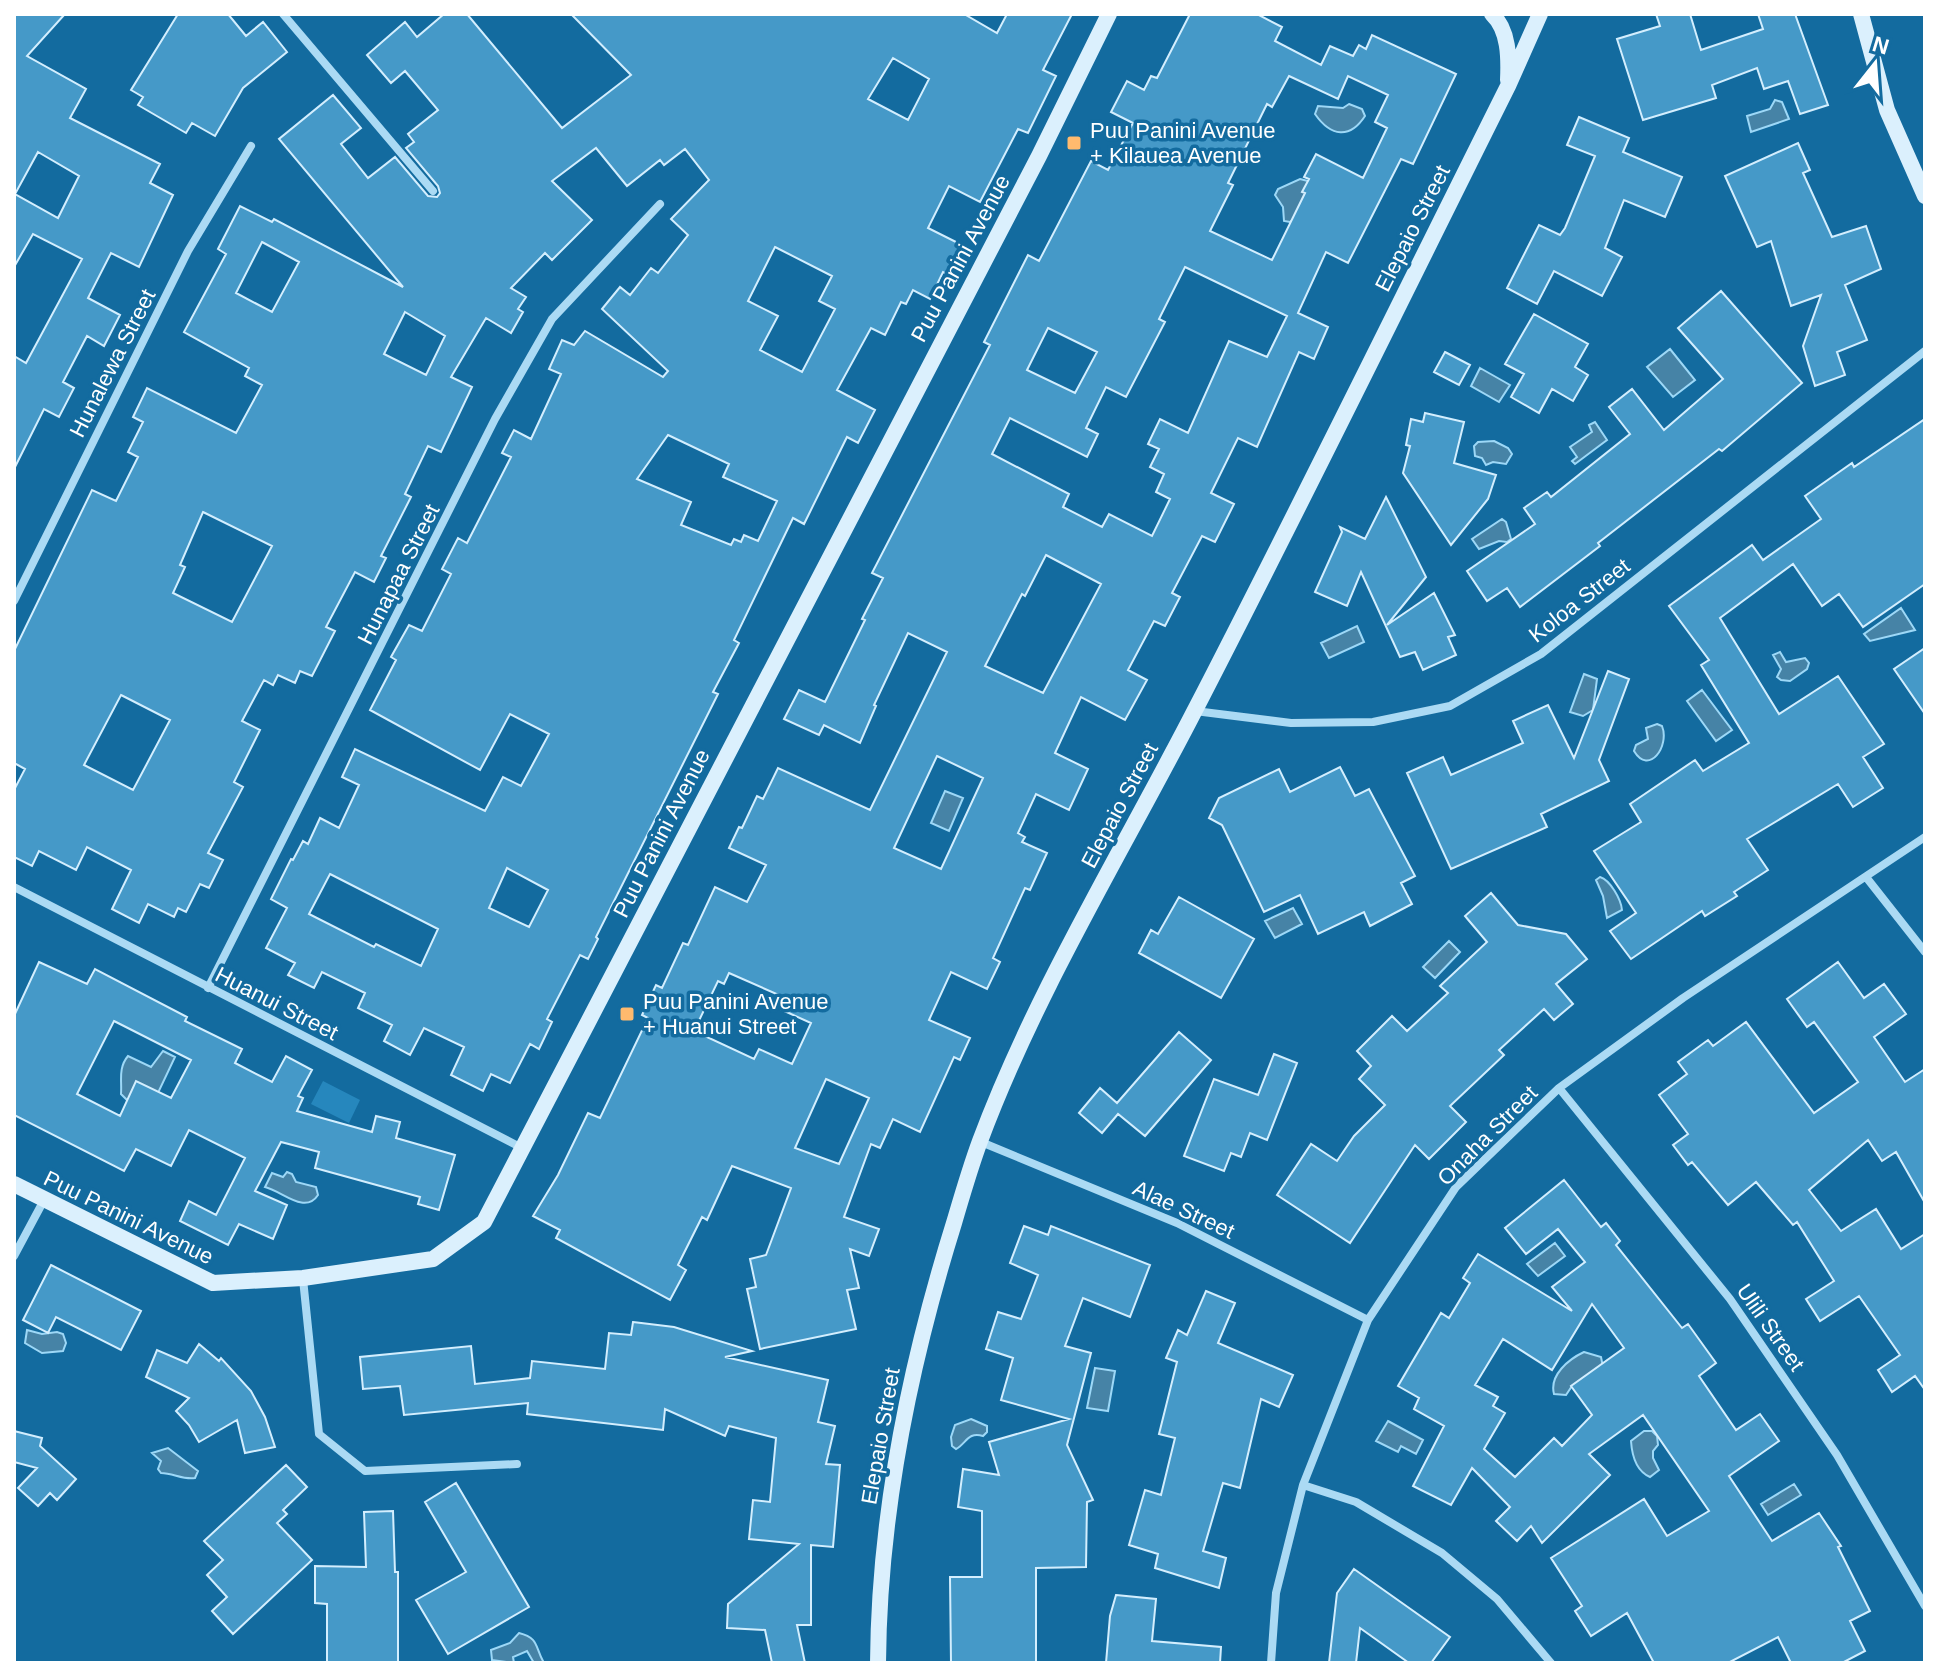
<svg xmlns="http://www.w3.org/2000/svg" width="1939" height="1677" font-family="Arial,sans-serif">
	<rect width="100%" height="100%" fill="#136b9f"/>
	<path fill="#2687bd" d="M323 1081 360 1100 349 1123 311 1104Z"/>
	<path fill="#4683a6" stroke="#9dd8f7" stroke-width="2" d="M1775 100 1782 102 1789 119 1751 132 1747 116 1770 109Z
		M1349 104 1362 109 1365 116C1350 139 1331 137 1315 114L1318 106 1343 108Z
		M1300 179 1308 181C1310 195 1301 214 1290 222L1284 221 1283 207 1275 195 1278 189Z
		M1670 349 1695 380 1673 397 1647 367Z
		M1480 368 1510 385 1499 402 1471 386Z
		M1595 422 1607 440 1575 464 1572 461 1577 457 1570 447 1592 432 1589 425Z
		M1494 441 1508 448 1512 454 1506 464 1493 462 1486 465 1482 458 1475 456 1474 446 1478 442Z
		M1502 519 1506 522 1511 539 1507 542 1499 541 1479 549 1472 539Z
		M1901 608 1915 630 1870 641 1864 634Z
		M1357 626 1364 642 1329 658 1321 643Z
		M1780 652 1786 662 1805 658 1809 663 1807 669 1790 681 1781 680 1777 677 1781 669 1773 655Z
		M1584 674 1597 679 1593 710 1583 716 1570 712Z
		M1702 690 1732 730 1716 741 1687 701Z
		M1657 724 1662 726C1670 746 1649 776 1634 751L1636 745 1648 739 1646 728Z
		M945 791 963 798 949 831 931 823Z
		M1600 877C1610 880 1621 899 1622 910L1607 918 1603 896 1596 880Z
		M1293 908 1302 924 1275 938 1265 921Z
		M1449 941 1460 952 1435 978 1423 967Z
		M163 1051 175 1057 148 1114 140 1113 121 1094C122 1080 118 1068 128 1056L151 1067Z
		M287 1172 292 1174 296 1182 316 1187 318 1195C305 1215 282 1191 265 1187L272 1173 283 1177Z
		M1555 1243 1565 1256 1538 1276 1527 1264Z
		M27 1330 42 1334 57 1332 63 1334 66 1343 63 1351 42 1353 25 1343Z
		M1584 1352 1601 1357 1603 1367 1572 1386 1566 1395 1554 1394C1549 1375 1569 1359 1584 1352Z
		M1095 1368 1115 1371 1108 1411 1087 1408Z
		M971 1419 987 1426V1432L983 1436C968 1431 966 1444 956 1449L952 1446 951 1437 955 1425Z
		M1388 1421 1423 1440 1416 1454 1401 1446 1398 1452 1376 1441Z
		M1644 1431H1652L1657 1436 1658 1445 1653 1451V1458L1659 1470 1650 1477C1636 1471 1632 1456 1631 1441Z
		M168 1448 198 1471 195 1478C183 1480 173 1473 161 1473L158 1469 161 1461 152 1453Z
		M1794 1484 1801 1495 1768 1515 1761 1504Z
		M519 1633C539 1638 535 1647 543 1661L541 1663H534L527 1651 513 1657 514 1663 492 1660 491 1650 510 1643Z"/>
	<path fill="#4599c8" stroke="#d3eefe" stroke-width="2" fill-rule="evenodd" d="M14 14H65L27 56 86 89 70 118 160 164 150 183 173 195 139 267 111 253 88 298 120 315 104 346 87 336 63 382 74 388 59 417 44 409 14 469V356L26 363 82 259 33 234 14 267ZM38 152 79 176 58 218 15 194Z
		M178 14H228L246 36 263 22 287 52 243 88 215 136 192 123 186 133 138 105 143 97 131 90Z
		M444 14H467L562 128 631 75 571 14H964L997 33 1007 14H1072L1043 70 1056 76 1028 133 1018 129 980 202 949 186 928 228 962 245 947 274 943 272 930 299 913 290 906 304 901 302 885 335 871 328 837 390 875 410 858 443 847 437 804 524 793 518 734 640 739 643 713 692 718 694 596 937 598 939 588 959 580 955 547 1019 552 1022 539 1049 530 1044 510 1083 491 1074 483 1091 451 1075 464 1047 424 1028 410 1055 384 1041 392 1025 358 1008 365 993 322 972 314 988 288 975 295 963 266 948 287 908 271 899 291 859 293 860 303 841 308 844 320 818 339 828 359 785 342 777 355 749 485 811 503 777 521 786 549 734 510 714 480 770 370 710 396 660 391 657 409 625 422 631 451 574 442 569 458 538 467 543 511 457 502 453 514 430 531 439 561 374 549 369 562 340 574 345 585 331 663 377 668 371 602 309 620 287 630 295 651 268 658 273 688 235 671 219 709 180 685 149 664 165 660 160 627 186 596 148 552 181 592 220 552 260 545 253 511 288 526 297 518 309 523 312 511 333 486 318 451 377 472 387 441 452 428 446 405 494 411 497 381 556 386 558 374 582 355 572 326 627 335 631 312 676 300 671 295 683 278 675 273 685 264 680 242 721 260 730 234 782 243 787 208 853 223 860 209 888 200 884 186 912 178 908 174 917 148 904 139 923 112 909 131 870 87 847 76 870 39 851 32 866 14 857V790L25 769 14 763V651L92 490 116 501 138 457 128 452 143 422 133 417 147 388 236 433 262 385 245 376 249 368 184 332 226 254 218 249 240 206 272 222 274 219 403 287 279 139 333 95 361 128 341 144 368 178 395 157 428 196 437 197 440 193 438 186 406 148 414 142 408 134 438 110 405 71 391 83 367 55 405 22 417 37ZM893 58 929 79 908 120 868 99ZM262 242 299 262 272 312 236 293ZM775 247 832 276 819 301 835 309 802 372 760 350 778 316 748 301ZM405 312 445 336 426 375 384 354ZM668 435 729 464 723 477 777 501 758 541 744 535 741 542 734 539 731 545 681 525 691 502 637 479ZM203 512 272 546 232 622 173 593 185 567 180 565ZM121 695 170 720 133 790 84 765ZM507 868 548 890 529 927 489 908ZM330 874 438 929 421 966 376 944 374 947 309 914Z
		M1190 14H1257L1282 27 1275 41 1321 65 1330 46 1353 56 1359 45 1366 49 1372 35 1456 74 1413 164 1401 159 1348 263 1326 252 1298 313 1328 327 1314 359 1299 352 1257 447 1238 438 1211 493 1234 504 1215 542 1202 536 1172 593 1180 597 1165 626 1154 621 1128 670 1147 680 1125 720 1081 697 1055 753 1088 769 1069 810 1036 794 1018 833 1025 837 1022 842 1047 853 1030 890 1025 888 993 958 1000 962 987 989 951 972 929 1020 970 1038 960 1060 954 1057 920 1132 893 1119 880 1148 871 1144 844 1217 879 1229 869 1256 850 1249 859 1288 847 1290 856 1329 760 1349 747 1289 756 1287 750 1259 766 1255 791 1188 732 1166 707 1220 702 1217 678 1265 686 1270 670 1300 556 1238 560 1230 533 1216 558 1175 588 1113 600 1118 648 1018 642 1015 656 985 662 988 683 943 688 945 715 887 747 902 766 865 729 848 739 827 742 828 757 796 763 799 778 768 870 810 947 652 908 633 874 705 876 706 860 743 824 725 819 735 784 719 799 690 825 702 865 620 862 619 883 578 872 573 990 345 984 342 1028 255 1039 261 1091 161 1108 170 1133 123 1111 112 1127 81 1144 90 1151 76 1157 78ZM1289 76 1338 99 1348 76 1388 95 1375 122 1387 128 1363 178 1316 154 1304 177 1309 179 1302 192 1305 193 1272 260 1210 231 1233 185 1228 183 1267 104 1272 107ZM1185 267 1287 316 1267 357 1229 341 1188 433 1160 419 1148 444 1159 449 1150 467 1164 474 1156 492 1170 499 1152 536 1109 514 1102 527 1063 507 1069 494 992 454 1010 418 1087 457 1098 434 1086 428 1106 387 1126 397 1165 322 1159 319ZM1048 328 1097 352 1075 393 1027 370ZM1046 555 1101 584 1043 693 985 666 1022 594 1025 596ZM937 756 983 778 941 869 894 848ZM729 973 788 999 782 1010 811 1023 792 1064 759 1049 754 1059 694 1031 718 981 724 984ZM826 1079 869 1098 839 1164 795 1148Z
		M1656 14H1690L1701 50 1763 29 1758 14H1795L1828 105 1800 114 1788 81 1764 89 1757 68 1712 85 1716 98 1643 120 1617 39 1660 26Z
		M1579 117 1629 138 1623 152 1682 177 1665 217 1624 200 1605 248 1622 257 1602 296 1554 271 1537 304 1507 288 1539 225 1560 235 1565 228 1595 156 1567 145Z
		M1798 143 1810 170 1803 173 1832 237 1866 226 1881 269 1845 285 1867 340 1837 352 1845 375 1815 386 1803 346 1821 295 1791 306 1771 241 1757 247 1725 176Z
		M1721 291 1802 383 1722 451 1719 449 1598 543 1600 546 1520 607 1507 588 1487 601 1467 571 1535 524 1524 508 1547 492 1551 497 1630 434 1609 407 1632 389 1664 430 1723 379 1678 328Z
		M1534 314 1588 344 1575 367 1588 375 1573 401 1552 389 1539 413 1511 397 1524 374 1505 364Z
		M1445 352 1470 365 1459 385 1434 372Z
		M1425 413 1464 422 1454 463 1496 475 1488 499 1451 545 1403 473 1410 446 1406 445 1411 419 1423 422Z
		M1925 419V584L1863 627 1839 594 1822 606 1793 564 1720 618 1779 714 1838 676 1884 744 1863 757 1883 788 1853 807 1838 784 1747 839 1768 870 1734 892 1737 896 1705 916 1702 911 1631 959 1610 931 1636 913 1594 851 1641 822 1630 804 1695 760 1703 771 1749 743 1701 665 1709 660 1669 606 1752 545 1763 560 1821 519 1805 496 1852 463 1854 467Z
		M1386 497 1426 577 1387 625 1434 593 1455 635 1448 637 1456 655 1423 670 1415 652 1400 657 1361 572 1347 606 1315 592 1342 532 1340 527 1365 539Z
		M1925 648V714L1894 669Z
		M1608 671 1629 679 1599 760 1609 781 1541 814 1547 827 1451 869 1407 773 1443 757 1451 775 1523 743 1513 721 1548 705 1574 758Z
		M1340 767 1355 796 1369 789 1415 876 1401 883 1412 904 1370 926 1364 912 1318 934 1300 895 1264 912 1222 825 1209 818 1219 798 1279 769 1290 792Z
		M1491 893 1518 925 1566 934 1587 959 1556 984 1573 1004 1554 1020 1544 1009 1499 1050 1504 1055 1450 1106 1466 1122 1429 1159 1415 1145 1350 1243 1277 1195 1311 1144 1337 1161 1354 1136 1385 1105 1359 1079 1371 1066 1357 1051 1392 1016 1407 1031 1448 993 1440 986 1487 942 1465 916Z
		M1179 897 1254 939 1221 998 1139 953 1151 930 1158 934Z
		M39 962 87 984 95 969 187 1017 185 1021 242 1049 235 1063 272 1082 286 1056 312 1070 298 1096 303 1098 297 1111 372 1132 376 1116 400 1122 396 1138 455 1155 439 1210 418 1204 420 1197 315 1168 319 1152 281 1142 255 1191 287 1205 273 1239 239 1224 228 1245 180 1221 189 1201 216 1215 245 1158 189 1130 171 1166 136 1149 124 1171 14 1115V1016ZM114 1021 191 1060 171 1098 136 1081 120 1116 77 1094Z
		M1838 962 1864 998 1884 984 1906 1014 1874 1037 1905 1082 1925 1069V1203L1896 1152 1882 1161 1868 1140 1809 1190 1841 1231 1876 1209 1901 1249 1925 1234V1390L1915 1376 1892 1392 1878 1370 1900 1355 1859 1296 1820 1321 1806 1299 1834 1281 1797 1222 1793 1225 1756 1182 1728 1205 1692 1162 1688 1165 1673 1145 1688 1134 1659 1095 1687 1074 1678 1062 1708 1040 1713 1046 1746 1022 1814 1113 1858 1082 1814 1022 1807 1027 1787 999Z
		M1179 1032 1211 1060 1145 1136 1118 1114 1102 1133 1079 1113 1100 1088 1117 1103Z
		M1274 1054 1297 1063 1267 1140 1250 1133 1241 1157 1231 1153 1224 1171 1184 1156 1214 1079 1258 1095Z
		M1564 1180 1601 1227 1606 1223 1620 1241 1616 1245 1682 1328 1688 1324 1716 1363 1699 1376 1736 1430 1760 1414 1779 1441 1729 1476 1772 1541 1819 1513 1841 1546 1838 1547 1870 1611 1850 1621 1865 1651 1842 1663H1791L1778 1637 1728 1663H1654L1627 1613 1591 1636 1575 1611 1582 1606 1551 1558 1644 1499 1667 1536 1709 1511 1643 1415 1589 1454 1610 1475 1542 1543 1531 1526 1517 1541 1496 1521 1510 1507 1472 1468 1451 1505 1413 1486 1444 1426 1414 1409 1419 1398 1398 1386 1441 1313 1449 1318 1470 1283 1463 1278 1478 1254 1572 1311 1552 1287 1585 1262 1558 1229 1526 1254 1505 1228ZM1592 1304 1624 1348 1571 1386 1592 1415 1562 1446 1554 1438 1515 1477 1484 1449 1505 1413 1493 1406 1498 1397 1475 1385 1503 1339 1552 1370Z
		M1024 1226 1048 1235 1051 1226 1150 1265 1130 1317 1083 1298 1065 1346 1091 1353 1067 1445 1093 1500 1087 1502 1086 1567 1036 1568V1663H951L950 1577H982V1511L958 1507 963 1469 999 1475 989 1442 1069 1419 1001 1400 1013 1358 986 1349 998 1312 1021 1319 1038 1275 1010 1263Z
		M51 1265 141 1311 121 1350 56 1317 48 1333 23 1320Z
		M1206 1291 1235 1303 1218 1343 1293 1375 1279 1407 1261 1399 1240 1488 1223 1483 1203 1551 1226 1558 1219 1588 1155 1568 1158 1554 1129 1545 1145 1490 1161 1495 1175 1438 1159 1434 1177 1362 1166 1358 1178 1330 1187 1335Z
		M633 1322 674 1327 752 1351 725 1357 828 1380 818 1422 835 1426 826 1464 840 1465 833 1547 811 1545V1625H797L805 1663H772L765 1630 727 1628 728 1604 799 1544 749 1539 753 1500 770 1502 776 1438 729 1426 725 1436 665 1409 663 1430 527 1414 528 1403 404 1415 400 1386 363 1389 360 1357 471 1346 475 1384 530 1378 532 1361 605 1369 609 1333 631 1335Z
		M199 1344 219 1361 221 1358 251 1391 265 1417 275 1447 245 1453 237 1420 199 1442 189 1425 176 1411 189 1398 146 1377 157 1350 187 1363Z
		M14 1431 42 1438 40 1446 76 1479 57 1500 50 1493 38 1506 18 1488 37 1468 14 1462Z
		M286 1465 307 1487 283 1510 287 1514 277 1523 312 1560 233 1634 212 1611 227 1597 207 1575 223 1560 204 1541Z
		M456 1483 529 1607 448 1654 416 1600 466 1572 425 1502Z
		M393 1511 395 1572H398V1663H327V1604L315 1603V1566L366 1567 364 1512Z
		M1354 1569 1450 1637 1431 1663H1409L1360 1628 1356 1663H1329L1337 1593Z
		M1116 1595 1156 1599 1152 1641 1221 1647 1220 1663H1106L1110 1616Z"/>
	<g fill="none" stroke-linecap="round" stroke-linejoin="round">
		<path stroke="#abdaf4" stroke-width="8" d="M283 14 433 191
			M14 601 188 251 251 146
			M1195 711 1291 723 1373 722 1450 706 1541 654 1925 351
			M1866 877 1925 952
			M14 887 522 1148
			M208 988 495 419 552 319 660 204
			M1559 1088 1730 1299 1837 1455 1925 1606
			M981 1142 1177 1223 1368 1320
			M14 1256 44 1200
			M303 1279 319 1434 365 1471 517 1464
			M1303 1485 1356 1502 1442 1553 1497 1599 1551 1663
			M1271 1663 1276 1593 1303 1485 1368 1320 1456 1187 1559 1088 1683 998 1925 837"/>
		<path stroke="#dbf0fd" stroke-width="16" d="M1492 14C1509 30 1509 58 1508 80
			M1861 14 1887 110 1925 196
			M14 1184 213 1283 303 1278 433 1259 484 1222 1039 156 1109 14
			M878 1663C879 1513 909 1367 954 1223 962 1196 970 1168 980 1141 1036 991 1122 852 1195 710 1302 503 1404 294 1508 86L1540 14"/>
	</g>
	<g fill="#ffba6e" stroke="#136b9f" stroke-width="3">
		<rect x="1066" y="135" width="16" height="16" rx="4"/>
		<rect x="619" y="1006" width="16" height="16" rx="4"/>
	</g>
	<g text-anchor="middle" stroke-width="7" stroke-linejoin="round" paint-order="stroke">
		<g font-size="22" fill="#fff" stroke="#136b9f" text-anchor="start">
			<text x="1090" y="138">Puu Panini Avenue<tspan x="1090" dy="25">+ Kilauea Avenue</tspan></text>
			<text x="643" y="1009">Puu Panini Avenue<tspan x="643" dy="25">+ Huanui Street</tspan></text>
		</g>
		<g font-size="22" fill="#fff" stroke="#136b9f">
			<text transform="translate(1412 228) rotate(-63)" y="8">Elepaio Street</text>
			<text transform="translate(960 258) rotate(-62)" y="8">Puu Panini Avenue</text>
			<text transform="translate(112 363) rotate(-63)" y="8">Hunalewa Street</text>
			<text transform="translate(398 574) rotate(-63)" y="8">Hunapaa Street</text>
			<text transform="translate(1579 600) rotate(-38)" y="8">Koloa Street</text>
			<text transform="translate(1119 805) rotate(-62)" y="8">Elepaio Street</text>
			<text transform="translate(661 833) rotate(-63)" y="8">Puu Panini Avenue</text>
			<text transform="translate(277 1003) rotate(27)" y="8">Huanui Street</text>
			<text transform="translate(1487 1135) rotate(-45)" y="8">Onaha Street</text>
			<text transform="translate(1184 1209) rotate(25)" y="8">Alae Street</text>
			<text transform="translate(129 1217) rotate(26)" y="8">Puu Panini Avenue</text>
			<text transform="translate(1771 1327) rotate(55)" y="8">Ulili Street</text>
			<text transform="translate(880 1436) rotate(-80)" y="8">Elepaio Street</text>
		</g>
	</g>
	<rect width="1939" height="1677" fill="none" stroke="#ffffff" stroke-width="32"/>
	<g transform="translate(1875 64) rotate(17)" stroke="#136b9f" stroke-width="6" paint-order="stroke">
	<path d="M0-6L14 30L0 20L-14 30Z" fill="#ffffff"/>
	<text y="-12" font-size="22" font-weight="bold" text-anchor="middle" fill="#ffffff">N</text>
	</g>
</svg>
